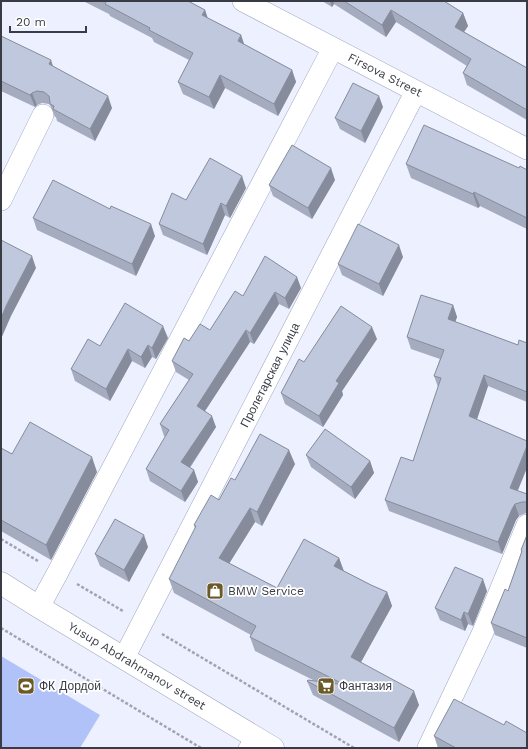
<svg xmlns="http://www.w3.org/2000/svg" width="528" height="749" font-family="'Work Sans',sans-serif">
	<rect width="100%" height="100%" fill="#ecf0ff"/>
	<path fill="#b1c2f9" d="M1 656 100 715 80 748H1Z"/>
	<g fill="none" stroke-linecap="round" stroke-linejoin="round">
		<g stroke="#a1a8be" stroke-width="12">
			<path id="service" d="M244 748 252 735"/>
		</g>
		<g stroke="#a1a8be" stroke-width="22">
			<path id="minor" d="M243 1 527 149
				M1 200 43 115
				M39 607 58 572 333 48
				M124 658 416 91
				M428 748 483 632 527 525"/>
		</g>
		<g stroke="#a1a8be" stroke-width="23">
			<path id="primary" d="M1 583 39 607 273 748"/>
		</g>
		<path stroke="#a0a4b0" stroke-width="2.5" stroke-dasharray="3 2" stroke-linecap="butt" d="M1 539 38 561
			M77 584 123 611
			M1 628 201 748
			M162 634 354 748"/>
		<use href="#service" stroke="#fff" stroke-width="11"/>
		<use href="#minor" stroke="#fff" stroke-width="21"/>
		<use href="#primary" stroke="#fff" stroke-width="22"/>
	</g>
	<path fill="#a5acbf" d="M83 1H188L205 10 208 19 241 35 244 44 292 70 296 82 278 116 225 88 214 109 183 94 178 82 189 60 154 42 152 38 110 16 109 14Z
		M322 1H444L463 13 468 26 464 32 527 68V120L467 85 463 73 467 66 396 22 386 37 334 4 332 7Z
		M1 36 53 66 112 108 95 141 57 121 56 117H55L51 107 49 104 42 103 37 105 35 107 1 91Z
		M383 107 365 143 340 129 335 118Z
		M406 164 519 168 527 170V229L480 206 478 208 411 178Z
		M335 180 312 219 273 196 269 185Z
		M246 188 230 218 225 215 207 255 163 235 159 224Z
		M110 209 155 236 136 276 37 230 33 218Z
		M403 257 383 296 342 275 338 264Z
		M301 288 289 309 279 304 254 344 250 342 205 411 216 427 190 468 194 470 198 482 185 502 150 481 146 469 166 437 164 436 160 424 189 380 176 372 172 361 189 341 210 330 243 296Z
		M453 305 457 317 455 322 518 345 527 343V402L488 386 477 419 518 491 527 494V513H526L519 516 516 520 502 554 389 511 385 500 413 461 438 387 434 376 440 359 411 349 407 337Z
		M168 338 156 359 152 357 145 368 132 361 110 401 75 381 71 369 100 346Z
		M377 339 342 391 343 395 323 427 285 404 281 393 304 362Z
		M1 448 12 454 97 472 51 560 1 531Z
		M306 455 370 461 374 473 355 499 311 467Z
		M295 464 262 526 255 522 229 563 277 588 339 558 344 571 371 585 387 592 392 606 361 662 419 705 399 742 313 695 307 681H315L255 651 250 637 251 635 174 593 169 579 195 529 194 525 219 500 235 480Z
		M527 535V648L495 635 491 623 508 591 521 553V550Z
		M148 547 129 582 100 566 95 554Z
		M487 591 473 626 468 624 465 631 440 620 435 608Z
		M504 725 527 748H438L434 736Z"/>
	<path fill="#868c9b" d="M330 1H333L334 4 332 7Z
		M205 10 209 22 202 15Z
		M391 10 396 22 386 37 382 25Z
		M463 13 468 26 459 39 455 27Z
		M241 35 245 47 238 41Z
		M51 60 55 72 49 64Z
		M292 70 296 82 278 116 274 104Z
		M220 75 225 88 214 109 209 97Z
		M32 93 37 105 35 107 30 95Z
		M108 96 112 108 95 141 90 129Z
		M379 96 383 107 365 143 361 131Z
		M331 168 335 180 312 219 308 208Z
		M242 176 246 188 230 218 226 206Z
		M474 192 480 206 478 208 473 194Z
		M221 203 225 215 207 255 203 244Z
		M151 224 155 236 136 276 132 264Z
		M399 245 403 257 383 296 379 284Z
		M32 256 36 268 11 316 1 339V318L7 304Z
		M297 277 301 288 289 309 285 298Z
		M275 292 279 304 254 344 250 333Z
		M453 305 457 317 452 331 448 319Z
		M163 326 168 338 156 359 152 348Z
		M372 327 377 339 342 391 343 395 323 427 319 416 336 381Z
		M246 330 250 342 201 417 197 406Z
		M148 345 152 357 145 368 141 357Z
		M128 349 132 361 110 401 106 389Z
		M484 375 488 386 474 428 469 416Z
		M212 416 216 427 185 474 181 462Z
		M527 446V468L514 500 510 488Z
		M289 450 295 464 262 526 257 512Z
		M92 457 97 472 51 560 46 545Z
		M370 461 374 473 355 499 351 487Z
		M194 470 198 482 185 502 181 491Z
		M515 504 519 516 516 520 502 554 498 542 512 509Z
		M250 508 255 522 224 572 219 558Z
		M144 535 148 547 129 582 124 570Z
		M339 558 344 572 334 566Z
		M483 579 487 591 473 626 468 614Z
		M387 592 392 606 356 671 351 657Z
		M464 612 468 624 465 631 461 620Z
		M414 691 419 705 399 742 394 728Z"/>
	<path fill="#c0c8de" stroke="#868c9b" d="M104 1H188L205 10 202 15 241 35 238 41 292 70 274 104 220 75 209 97 178 82 193 53 149 30 150 28 105 4 106 2Z
		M344 1H444L463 13 455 27 527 68V110L463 73 471 59 391 10 382 25Z
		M1 36 51 60 49 64 108 96 90 129 53 109 54 106 50 104V102L49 96 44 92 37 91 32 93 30 95 1 81Z
		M353 83 379 96 361 131 335 118Z
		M424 125 519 168 520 166 527 170V218L474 192 473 194 406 164Z
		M292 145 331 168 308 208 269 185Z
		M210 158 242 176 226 206 221 203 203 244 159 224 172 193 186 200Z
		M53 180 110 209 111 206 151 224 132 264 33 218Z
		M358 224 399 245 379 284 338 264Z
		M1 240 32 256 7 304 1 318Z
		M265 256 297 277 285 298 275 292 250 333 246 330 197 406 212 416 181 462 194 470 181 491 146 469 169 430 160 424 193 374 172 361 184 338 189 341 200 324 210 330 235 291 243 296Z
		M421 295 453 305 448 319 518 345 519 340 527 343V392L484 375 469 416 527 441V446L510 488 527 494V502H522L515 504 512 509 498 542 385 500 401 457 413 461 441 378 434 376 444 350 407 337Z
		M125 303 163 326 152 348 148 345 141 357 128 349 106 389 71 369 88 339 100 346Z
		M341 306 372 327 336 381 339 383 319 416 281 393 299 359 304 362Z
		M30 422 92 457 46 545 1 520V448L12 454Z
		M325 429 370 461 351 487 306 455Z
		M260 434 289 450 257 512 250 508 219 558 277 588 304 539 339 558 334 566 371 585 387 592 351 657 414 691 394 728 307 681 308 680 345 685 250 637 256 626 169 579 196 526 194 525 211 495 219 500 231 478 235 480Z
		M115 519 144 535 124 570 95 554Z
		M527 535V638L491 623 505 589 508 591 522 551 521 550Z
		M455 567 483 579 468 614 464 612 461 620 435 608Z
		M454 699 504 725 506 721 527 733V748H456L434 736Z"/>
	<defs>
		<g id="shop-square" transform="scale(0.9)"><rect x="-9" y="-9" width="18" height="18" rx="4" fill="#6b5a28" stroke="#fff"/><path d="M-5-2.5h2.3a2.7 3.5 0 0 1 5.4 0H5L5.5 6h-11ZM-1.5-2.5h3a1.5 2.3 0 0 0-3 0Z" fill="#fff"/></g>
		<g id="stadium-square" transform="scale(0.9)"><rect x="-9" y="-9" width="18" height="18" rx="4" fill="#6b5a28" stroke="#fff"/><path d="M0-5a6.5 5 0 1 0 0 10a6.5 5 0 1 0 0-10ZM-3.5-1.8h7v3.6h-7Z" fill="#fff"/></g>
		<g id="supermarket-square" transform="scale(0.9)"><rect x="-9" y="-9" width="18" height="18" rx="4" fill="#6b5a28" stroke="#fff"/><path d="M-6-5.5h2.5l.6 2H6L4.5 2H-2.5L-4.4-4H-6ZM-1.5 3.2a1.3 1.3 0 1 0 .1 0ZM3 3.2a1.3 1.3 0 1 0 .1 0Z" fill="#fff"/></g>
	</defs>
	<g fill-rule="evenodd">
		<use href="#shop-square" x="215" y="591"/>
		<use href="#stadium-square" x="26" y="686"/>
		<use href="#supermarket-square" x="326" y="686"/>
	</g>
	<g text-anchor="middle" stroke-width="3.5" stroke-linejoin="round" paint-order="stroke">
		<g font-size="12" fill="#393c45" stroke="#fff">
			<text transform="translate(385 75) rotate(27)" y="4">Firsova Street</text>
			<text transform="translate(270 375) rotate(-63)" y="4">Пролетарская улица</text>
			<text transform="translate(137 666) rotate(31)" y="4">Yusup Abdrahmanov street</text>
		</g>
		<g font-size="12" fill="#393c45" stroke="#fff" text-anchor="start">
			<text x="228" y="595">BMW Service</text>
			<text x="39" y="690">ФК Дордой</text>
			<text x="339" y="690">Фантазия</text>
		</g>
	</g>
	<rect width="528" height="749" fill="none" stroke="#393c45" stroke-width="4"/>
	<path d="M10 26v6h76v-6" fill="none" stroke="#393c45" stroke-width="2"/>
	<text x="16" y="26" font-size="12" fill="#393c45" stroke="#ffffff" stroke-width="3" paint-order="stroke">20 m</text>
</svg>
